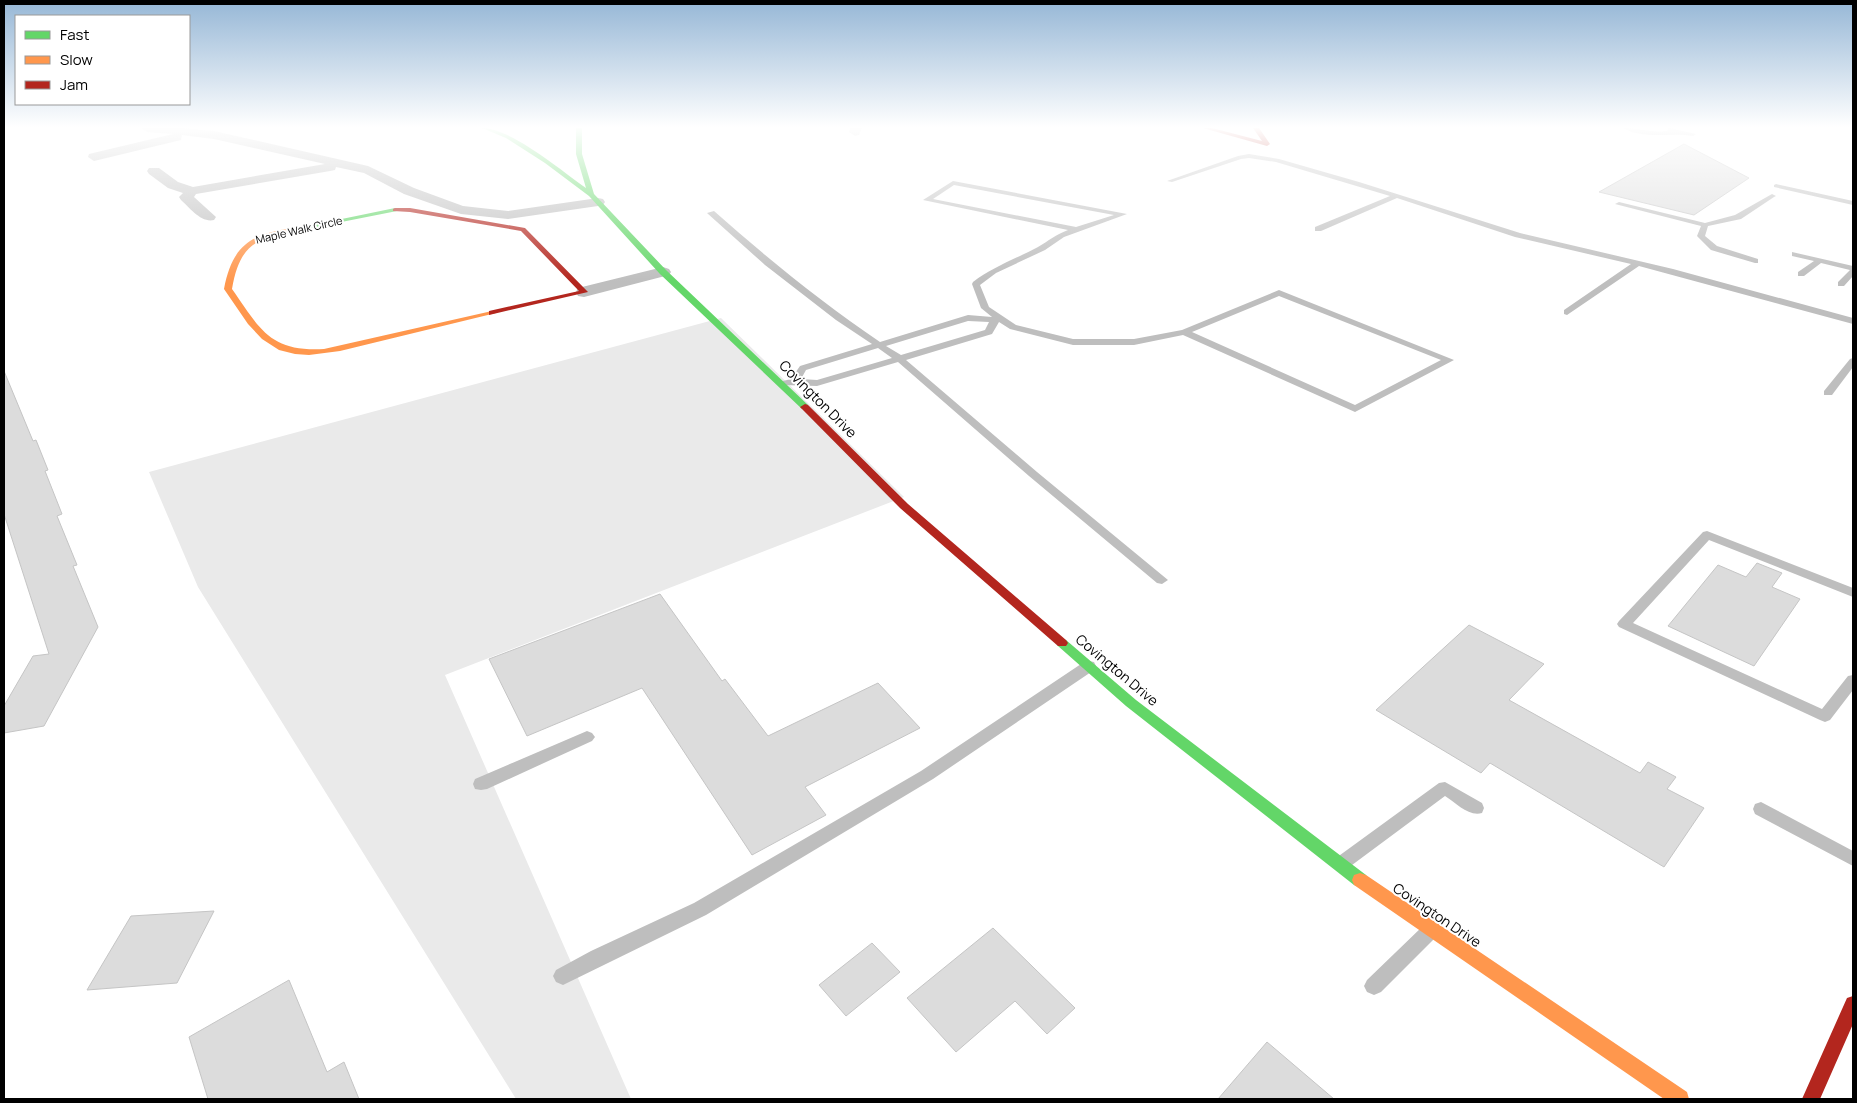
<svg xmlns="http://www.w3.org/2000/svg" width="1857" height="1103" font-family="Manrope,sans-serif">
	<rect width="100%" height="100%" fill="#fff"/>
	<path fill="#eaeaea" d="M721 318 904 497 445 675 631 1099H516L198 587 149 472Z"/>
	<path fill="#dcdcdc" stroke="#c5c5c5" d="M1684 144 1749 178 1694 215 1599 192Z
		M4 371 33 441 36 440 48 470 45 471 62 514 57 516 77 565 73 566 98 627 44 726 4 733V706L33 656 49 654 4 514Z
		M1757 563 1782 573 1772 587 1800 599 1754 666 1668 626 1718 565 1746 577Z
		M660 594 722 681 725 679 768 736 878 683 920 728 805 787 826 815 752 855 642 688 527 736 489 659Z
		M1469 625 1544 664 1509 700 1640 773 1648 762 1676 777 1667 789 1704 808 1664 867 1490 763 1481 773 1376 710Z
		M214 911 177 983 87 990 131 916Z
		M993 928 1075 1008 1047 1034 1015 1001 956 1052 907 998Z
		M872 943 900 972 846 1016 819 985Z
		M289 980 327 1072 344 1062 359 1099H208L189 1037Z
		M1267 1042 1334 1099H1218Z"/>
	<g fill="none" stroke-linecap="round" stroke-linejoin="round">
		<path fill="#bebebe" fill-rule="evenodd" d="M1623 128C1638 128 1652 133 1667 131L1669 128 1696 134 1693 136C1671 132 1644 140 1623 128Z
			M1249 154 1279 159 1359 182 1520 233 1673 269 1853 318V324L1639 266 1567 315 1564 314V310L1631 264 1515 237 1397 198 1321 231H1315V227L1390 196 1276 162 1249 158 1241 159 1172 182 1167 181 1238 156Z
			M953 181 1127 214 1064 237 1045 250 996 273 980 285 989 307 1016 325 1073 339H1134L1182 330 1279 290 1454 360 1355 412 1183 335 1134 345H1073L1010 329 999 322 992 334 906 360 1037 472 1168 580 1162 584 1157 583 1029 476 898 362 817 386 783 385V381L791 379 800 366 872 344 836 320 765 265 707 213 714 211C767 258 821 302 880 342L968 315 992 317 981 308 972 284 973 282C993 267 1015 259 1038 247 1048 241 1057 234 1068 230L923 200ZM954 185 1114 215 1076 227 933 199ZM1279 296 1441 360 1355 405 1192 332ZM968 321 989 322 985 330 901 355 886 346ZM878 348 892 358 817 380 801 379 806 370Z
			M1776 184 1853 201V205L1774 187V185Z
			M1772 194 1776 196 1774 197 1741 219 1708 226 1705 236 1717 246 1758 259V263H1755L1711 250 1697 236 1701 226 1615 204 1619 202 1705 223 1735 215Z
			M1792 252 1853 266V276L1844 286H1838V282L1850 270 1821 263 1804 276H1798V272L1814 261 1792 256Z
			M1853 358V367L1832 395H1824V391L1850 359Z
			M1707 531 1853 588V597L1709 540 1633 623 1822 709 1848 676 1853 675V690L1830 720 1825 722 1820 720 1619 627 1617 624 1619 621 1703 532Z
			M1089 661 1094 662 1096 666 1094 670 933 779 706 915 563 985 556 982 553 976 556 970 591 951 694 903 921 771 1084 662Z
			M587 731 592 733 595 737 592 741 487 789 481 790 475 789 473 784 475 779Z
			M1445 782 1482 803 1484 808 1482 813C1469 817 1456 803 1445 796L1348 868 1342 870 1336 868 1333 863 1336 858 1439 783Z
			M1761 802 1853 851V866L1755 814 1753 809 1755 804Z
			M1430 923 1436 925 1439 931 1436 937 1381 992 1374 995 1367 992 1364 986 1367 980 1424 925Z"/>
		<path fill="#bebebe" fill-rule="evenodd" d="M141 128H181L214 131 368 166 414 188 463 206 508 211 598 198 603 199 605 202 603 205 598 206 508 219 461 214 404 194 364 173 336 167 335 170 330 171 196 194 194 197 216 217 214 220C201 223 190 208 181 200L179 197 183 193 168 188 149 174 147 171 149 168H159L178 182 193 187 325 164 214 139 182 135 181 140 94 161 88 157 89 154 173 134 147 132Z
			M850 128H862L859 135 855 136 849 132Z
			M663 267 669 269 671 272 669 275 584 297 578 296 576 292 578 288Z"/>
		<path fill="#63d668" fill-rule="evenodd" d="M482 128C511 128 562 171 586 188L576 154V128H582V154L594 194 666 270 808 405V409H802L660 274 589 196 545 163 506 138Z
			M395 208 397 209V211L306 229 303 227Z
			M1062 639 1066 640 1136 700 1366 875 1368 880 1366 885 1360 887 1354 885 1126 706 1058 646 1056 643 1058 640Z"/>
		<path fill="#ff974d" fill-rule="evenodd" d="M306 225 308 226V228C263 239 241 236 232 289 260 329 270 352 324 349L492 311 496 313 340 351 309 355 295 354 279 350 262 339 248 324 224 289C234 236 259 234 306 225Z
			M1360 873 1366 875 1687 1092 1689 1099H1664L1354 885 1352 880 1354 875Z"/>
		<path fill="#b3261e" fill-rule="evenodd" d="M1203 128H1212L1262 141 1253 128H1259L1270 144 1267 146Z
			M395 208H410L525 228 588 292 489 315V311L579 291 521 231 410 212 393 211V209Z
			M805 404 808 405 908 504 1066 640 1068 643 1066 646H1058L900 508 802 409 800 407Z
			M1853 996V1024L1820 1099H1802L1847 998Z"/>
	</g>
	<linearGradient id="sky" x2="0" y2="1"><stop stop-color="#96b7d6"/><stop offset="0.45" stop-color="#fff"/><stop offset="1" stop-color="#fff" stop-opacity="0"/></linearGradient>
	<rect width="1857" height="282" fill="url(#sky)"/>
	<g text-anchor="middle" stroke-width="4" stroke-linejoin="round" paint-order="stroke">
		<g font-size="11" fill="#000" stroke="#fff">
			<text transform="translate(299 230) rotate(-13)" y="4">Maple Walk Circle</text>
		</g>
		<g font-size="14" fill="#000" stroke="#fff">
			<text transform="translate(818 399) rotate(45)" y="5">Covington Drive</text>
			<text transform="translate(1117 670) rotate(40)" y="5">Covington Drive</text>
			<text transform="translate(1437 915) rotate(34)" y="5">Covington Drive</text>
		</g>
	</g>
	<rect width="1857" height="1103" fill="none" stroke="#000000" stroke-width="10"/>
	<rect x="15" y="15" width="175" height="90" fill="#ffffff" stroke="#999999"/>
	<rect x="25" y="31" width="25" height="8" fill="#63d668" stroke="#999999"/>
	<text x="60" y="40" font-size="15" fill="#000000">Fast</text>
	<rect x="25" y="56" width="25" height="8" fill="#ff974d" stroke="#999999"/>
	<text x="60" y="65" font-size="15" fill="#000000">Slow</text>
	<rect x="25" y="81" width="25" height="8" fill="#b3261e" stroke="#999999"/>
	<text x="60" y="90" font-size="15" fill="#000000">Jam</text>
</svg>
